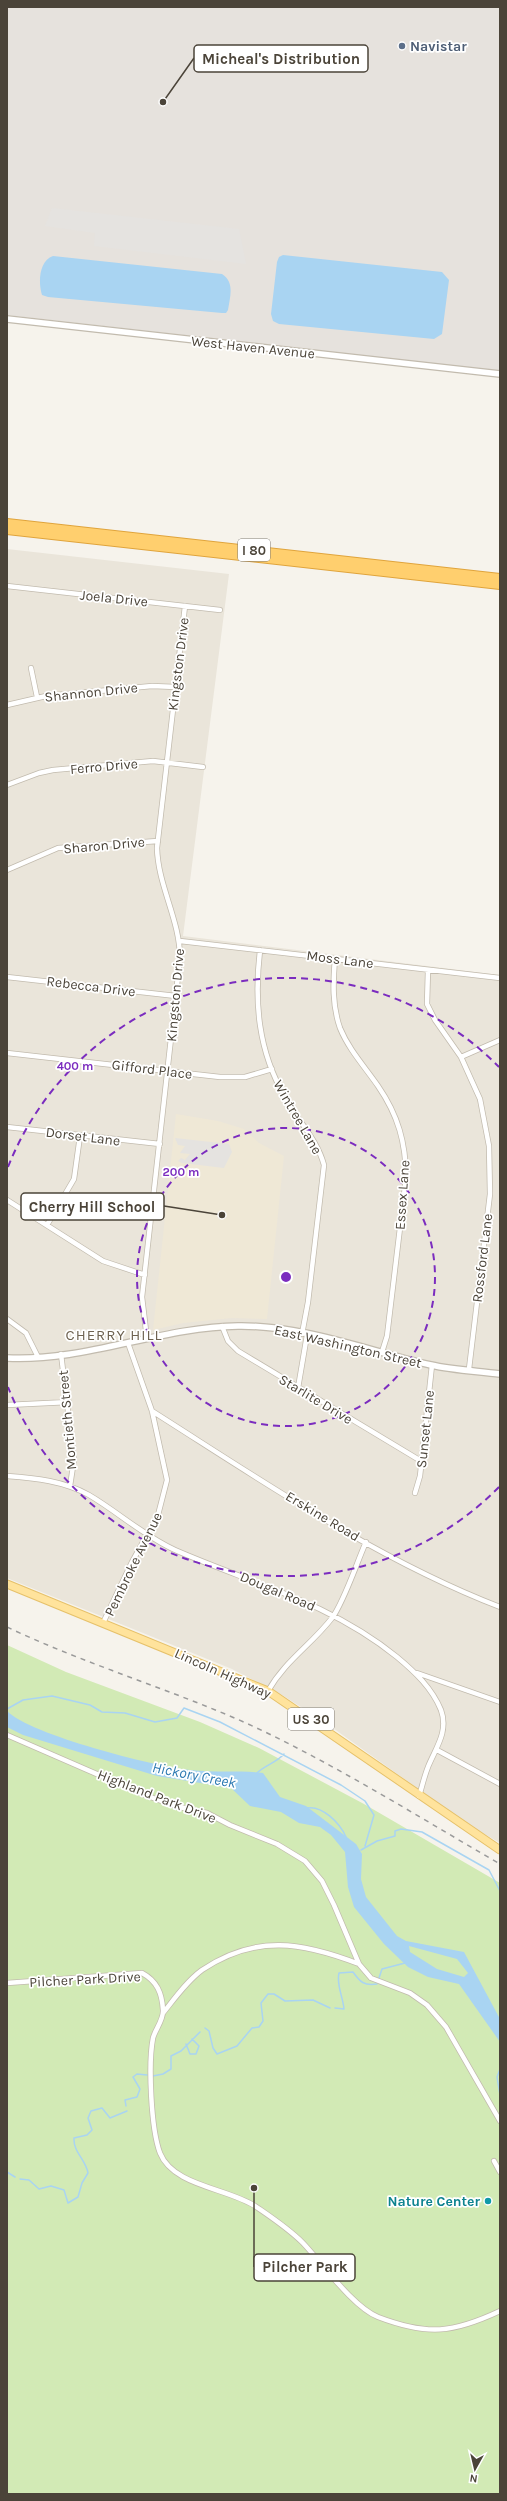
<svg xmlns="http://www.w3.org/2000/svg" width="507" height="2501" font-family="Karla,sans-serif">
	<rect width="100%" height="100%" fill="#f6f3ec"/>
	<path fill="#eae5da" d="M7 549 229 574 183 936 500 975V1843L469 1825 323 1721 282 1695 232 1669 7 1578Z"/>
	<path fill="#e6e2dd" d="M7 7H500V371L7 315Z"/>
	<path fill="#efe8d6" d="M176 1114 218 1121 244 1129 259 1143 284 1156 267 1319 232 1318 183 1323 153 1330Z"/>
	<path fill="#d2eab5" d="M7 1645 66 1672 200 1722 259 1748 364 1804 500 1883V2494H7Z"/>
	<path fill="#e5e3e0" d="M52 208 239 229 246 264 94 246 95 233 45 226Z
		M175 1138 229 1144 232 1152 224 1168 182 1163 178 1161 181 1158 185 1160 190 1154 180 1153 185 1146 178 1145Z"/>
	<path fill="#a9d4f2" fill-rule="evenodd" d="M283 255 442 272 449 280 442 334 434 339 279 324 273 321 271 314 277 262 279 257Z
		M53 256 222 274C235 282 230 297 228 310L226 313H222L48 297 42 295C38 282 39 261 53 256Z
		M7 1711C31 1735 153 1766 190 1770 214 1773 239 1770 263 1773L280 1797 306 1806 356 1844 362 1854 361 1879 366 1897 397 1936 406 1941 464 1952 500 2019V2042L459 1984 428 1977 408 1967 384 1944 354 1907 348 1887 345 1852 331 1835 320 1827 299 1823 281 1812 250 1806 231 1788 157 1776 23 1735 7 1727ZM409 1946 457 1959 468 1973 464 1977 437 1969 410 1952Z"/>
	<g fill="none" stroke-linecap="round" stroke-linejoin="round">
		<path stroke="#a9d4f2" stroke-width="1.5" d="M7 1709 23 1700 52 1696 90 1705 102 1712 125 1713 155 1722 177 1718 184 1708 220 1722 341 1785 365 1801 374 1815 365 1846
			M257 1773C265 1765 276 1763 284 1754
			M307 1808C322 1805 340 1823 346 1837
			M361 1850 377 1841 395 1836V1831L401 1829 422 1832 489 1870 500 1891
			M379 1978 382 1969 405 1963
			M335 2008 344 2009C343 1997 336 1984 339 1973L353 1972C360 1982 364 1986 377 1984
			M205 2028 209 2031 213 2048 217 2054 237 2046 252 2028 259 2027 263 2021 261 2003 268 1994H274L285 2001 313 2000 330 2008
			M186 2044 190 2054H196L199 2046 192 2039
			M500 2069 497 2077 500 2095
			M153 2076 163 2074 171 2069V2056L181 2051 200 2032
			M126 2106 125 2100 137 2097 140 2089 133 2077 137 2074 147 2075
			M7 2172 15 2177
			M20 2179 29 2180 39 2189 51 2186 64 2190 68 2203 78 2197 82 2183 88 2173C86 2160 73 2152 74 2138L87 2135 92 2130 88 2118 91 2111 102 2108 110 2118 127 2111"/>
		<g stroke="#c2bbae" stroke-width="6">
			<path id="minor" d="M7 586 220 610
				M31 668 37 697
				M7 705 46 696 152 686 176 687
				M7 785 39 773 53 770 153 761 203 767
				M7 870 58 848 158 841
				M180 941 500 978
				M260 950C254 1002 258 1051 285 1097 298 1121 317 1139 324 1165L308 1302 302 1334
				M335 959C333 982 332 1005 340 1028 349 1050 365 1067 378 1086 398 1115 406 1143 406 1178L387 1336 382 1352
				M428 970 427 1004 435 1020 461 1057 470 1077 480 1099 489 1146 490 1194 469 1369
				M7 977 176 996
				M7 1053 220 1077H245L272 1069
				M461 1057 500 1040
				M7 1127 160 1144
				M7 1200 103 1261 145 1275
				M47 1225 74 1179 80 1136
				M7 1319 26 1333 38 1357
				M222 1326 228 1341 238 1351 421 1461
				M147 1339 142 1297 180 958C180 920 158 886 157 848L185 606
				M61 1354 74 1460 70 1486
				M298 1388 307 1335
				M7 1405 69 1402
				M152 1411C264 1482 376 1559 500 1607
				M7 1476C35 1478 64 1481 89 1495 118 1512 144 1536 175 1550 253 1584 329 1602 397 1657 415 1672 432 1688 441 1710 449 1732 435 1749 428 1767 424 1777 422 1787 419 1796
				M415 1493 420 1476 432 1365
				M103 1623 132 1562 158 1515 167 1480 152 1411 128 1343
				M417 1673 500 1702
				M268 1691C285 1661 311 1645 332 1618 344 1602 357 1562 366 1542
				M7 1735 145 1795 175 1806 207 1813 230 1825 277 1844 305 1861 322 1881 334 1905 359 1964 371 1978 410 1993 427 2005 446 2027 500 2121
				M437 1750 500 1784
				M7 1983 142 1973C157 1981 162 1993 163 2010 164 2019 155 2030 153 2038 148 2064 151 2129 160 2153 173 2186 227 2188 255 2206 271 2217 288 2228 303 2243 322 2263 353 2307 378 2317 428 2336 453 2333 500 2311
				M163 2013C175 1998 187 1981 202 1970 256 1934 302 1942 359 1964
				M494 2161 500 2172"/>
		</g>
		<g stroke="#c2bbae" stroke-width="8">
			<path id="tertiary" d="M7 319 500 374
				M7 1358C85 1362 160 1327 238 1326 303 1325 368 1351 431 1365 453 1370 477 1371 500 1374"/>
		</g>
		<g stroke="#e6c16a" stroke-width="9">
			<path id="primary" d="M7 1584 268 1691 500 1850"/>
		</g>
		<g stroke="#e0a43c" stroke-width="10">
			<path id="motorway" d="M7 523 500 578
				M7 530 500 585"/>
		</g>
		<use href="#minor" stroke="#fff" stroke-width="4.5"/>
		<use href="#tertiary" stroke="#fff" stroke-width="5.5"/>
		<use href="#primary" stroke="#ffe39c" stroke-width="7"/>
		<use href="#motorway" stroke="#ffcf6e" stroke-width="8"/>
		<path stroke="#9a9a9a" stroke-width="1.5" stroke-dasharray="5 5" stroke-linecap="butt" d="M7 1627C85 1664 167 1688 246 1723 333 1763 417 1816 500 1864"/>
	</g>
	<g fill="none" stroke="#7b2cbf" stroke-width="2" stroke-dasharray="7 5">
		<circle cx="286" cy="1277" r="149"/>
		<path d="M499 1487A299 299 0 0 1 8 1387M8 1167A299 299 0 0 1 499 1067"/>
	</g>
	<circle fill="#5c6f8a" stroke="#fff" stroke-width="1.5" cx="402" cy="46" r="4"/>
	<circle fill="#0f9aa8" stroke="#fff" stroke-width="1.5" cx="488" cy="2201" r="4"/>
	<g text-anchor="middle" stroke-width="3.5" stroke-linejoin="round" paint-order="stroke">
		<g fill="#fff" stroke="#817c74" stroke-width="1">
			<rect x="238" y="539" width="32" height="22" rx="3"/>
			<rect x="288" y="1708" width="46" height="22" rx="3"/>
		</g>
		<g font-size="13" font-weight="bold" fill="#4b4439">
			<text x="254" y="555">I 80</text>
			<text x="311" y="1724">US 30</text>
		</g>
		<g font-size="14" font-weight="bold" fill="#4e5e75" stroke="#fff" text-anchor="start">
			<text x="410" y="51">Navistar</text>
		</g>
		<g font-size="14" fill="#4b4439" stroke="#fff">
			<text transform="translate(253 347) rotate(6)" y="5">West Haven Avenue</text>
			<text transform="translate(114 598) rotate(6)" y="5">Joela Drive</text>
			<text transform="translate(178 664) rotate(-83)" y="5">Kingston Drive</text>
			<text transform="translate(91 692) rotate(-6)" y="5">Shannon Drive</text>
			<text transform="translate(104 766) rotate(-5)" y="5">Ferro Drive</text>
			<text transform="translate(104 845) rotate(-5)" y="5">Sharon Drive</text>
			<text transform="translate(340 959) rotate(7)" y="5">Moss Lane</text>
			<text transform="translate(91 986) rotate(7)" y="5">Rebecca Drive</text>
			<text transform="translate(175 995) rotate(-85)" y="5">Kingston Drive</text>
			<text transform="translate(152 1069) rotate(7)" y="5">Gifford Place</text>
			<text transform="translate(298 1117) rotate(60)" y="5">Wintree Lane</text>
			<text transform="translate(83 1136) rotate(7)" y="5">Dorset Lane</text>
			<text transform="translate(402 1195) rotate(-86)" y="5">Essex Lane</text>
			<text transform="translate(482 1258) rotate(-83)" y="5">Rossford Lane</text>
			<text transform="translate(348 1346) rotate(13)" y="5">East Washington Street</text>
			<text transform="translate(316 1399) rotate(31)" y="5">Starlite Drive</text>
			<text transform="translate(67 1420) rotate(-95)" y="5">Montieth Street</text>
			<text transform="translate(425 1429) rotate(-84)" y="5">Sunset Lane</text>
			<text transform="translate(323 1516) rotate(31)" y="5">Erskine Road</text>
			<text transform="translate(133 1564) rotate(-64)" y="5">Pembroke Avenue</text>
			<text transform="translate(278 1591) rotate(23)" y="5">Dougal Road</text>
			<text transform="translate(223 1673) rotate(24)" y="5">Lincoln Highway</text>
			<text transform="translate(157 1796) rotate(21)" y="5">Highland Park Drive</text>
			<text transform="translate(85 1979) rotate(-3)" y="5">Pilcher Park Drive</text>
		</g>
		<g font-size="14" font-weight="bold" fill="#0d838f" stroke="#fff" text-anchor="end">
			<text x="480" y="2206">Nature Center</text>
		</g>
		<g font-size="15" letter-spacing="1" fill="#6e6250" stroke="#fff">
			<text x="114" y="1340">CHERRY HILL</text>
		</g>
		<g font-size="15" font-style="italic" fill="#2e7ab2" stroke="#fff">
			<text transform="translate(194 1775) rotate(11)" y="5">Hickory Creek</text>
		</g>
	</g>
	<circle cx="286" cy="1277" r="6" fill="#7b2cbf" stroke="#fff" stroke-width="2"/>
	<g font-size="12" text-anchor="middle" font-weight="bold" fill="#7b2cbf" stroke="#fff" stroke-width="3.5" stroke-linejoin="round" paint-order="stroke">
		<text x="75" y="1070">400 m</text>
		<text x="181" y="1176">200 m</text>
	</g>
	<path fill="none" stroke="#4b4439" stroke-width="1.5" d="M163 102L194 58M222 1215L164 1206M254 2188L254 2267"/>
	<g fill="#4b4439" stroke="#fff" stroke-width="1.5">
		<circle cx="163" cy="102" r="4"/>
		<circle cx="222" cy="1215" r="4"/>
		<circle cx="254" cy="2188" r="4"/>
	</g>
	<g fill="#fff" stroke="#4b4439" stroke-width="1.5">
		<rect x="194" y="45" width="174" height="27" rx="4"/>
		<rect x="21" y="1193" width="143" height="27" rx="4"/>
		<rect x="254" y="2254" width="101" height="27" rx="4"/>
	</g>
	<g font-size="15" text-anchor="middle" font-weight="bold" fill="#4b4439">
		<text x="281" y="64">Micheal's Distribution</text>
		<text x="92" y="1212">Cherry Hill School</text>
		<text x="305" y="2272">Pilcher Park</text>
	</g>
	<rect width="507" height="2501" fill="none" stroke="#4b4439" stroke-width="16"/>
	<g transform="translate(475 2469) rotate(188)" stroke="#ffffff" stroke-width="3" paint-order="stroke">
	<path d="M0-3L7 15L0 10L-7 15Z" fill="#4b4439"/>
	<text y="-6" font-size="11" font-weight="bold" text-anchor="middle" fill="#4b4439">N</text>
	</g>
</svg>
